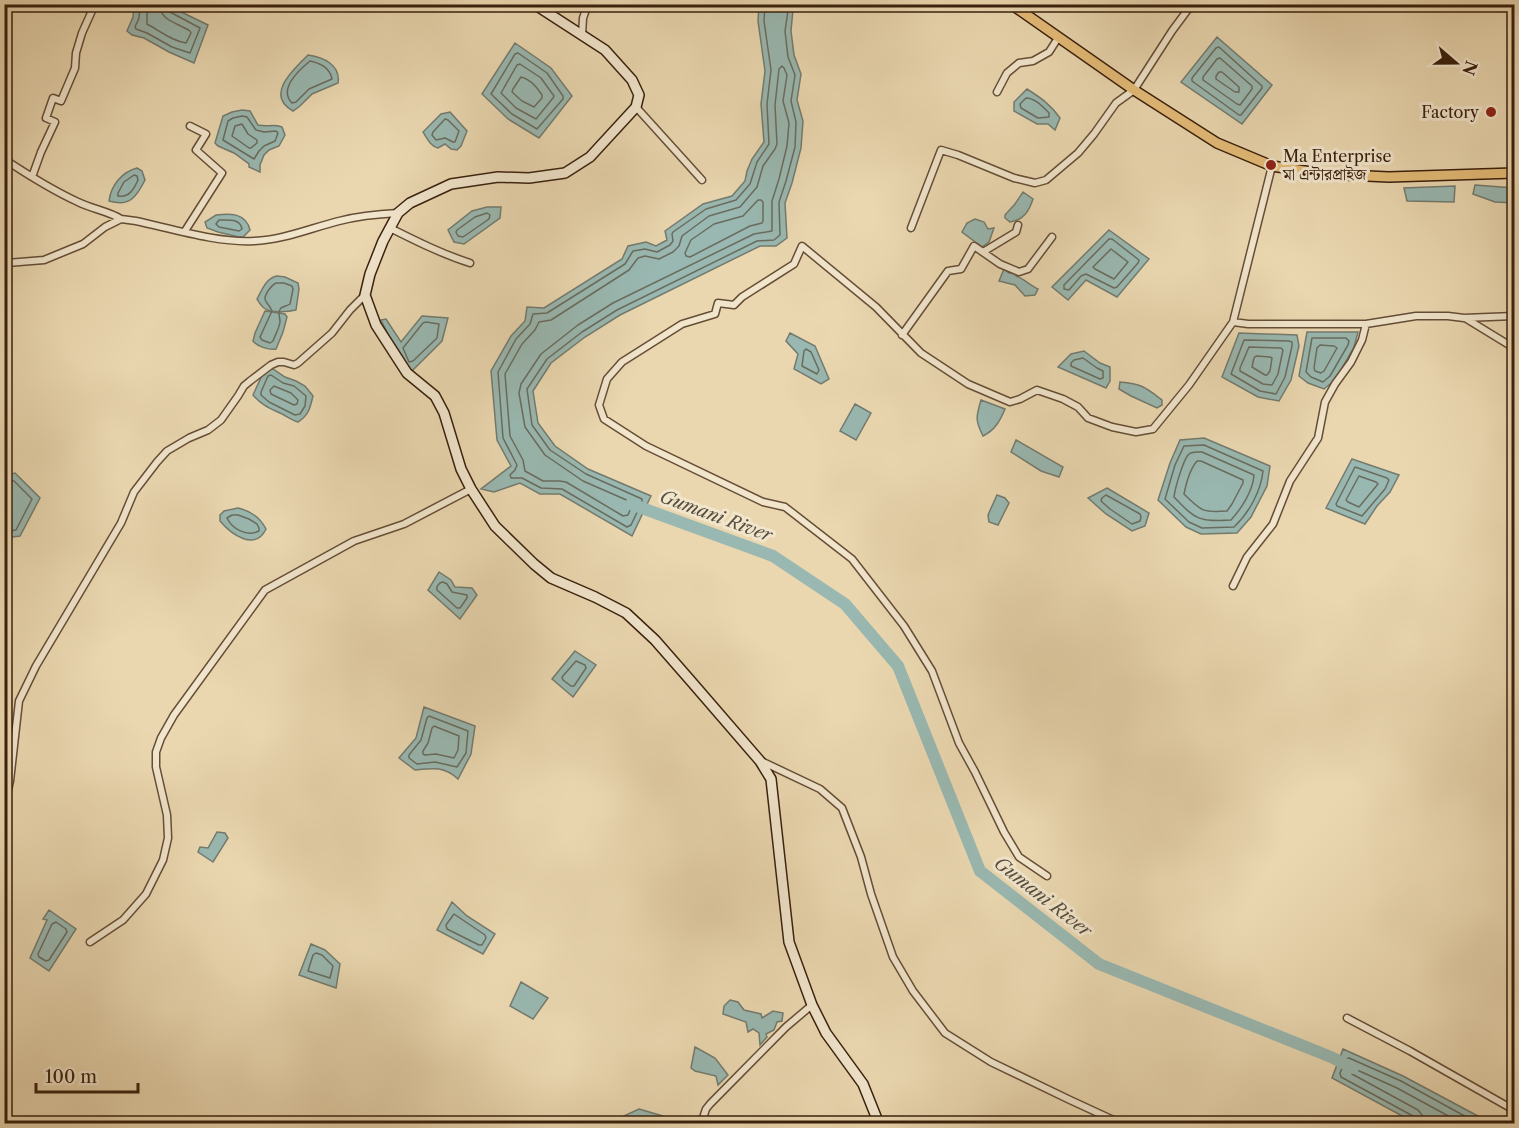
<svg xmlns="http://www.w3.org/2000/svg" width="1519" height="1128" font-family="'Libre Caslon Text','Noto Serif Bengali',serif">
	<rect width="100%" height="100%" fill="#ead7b0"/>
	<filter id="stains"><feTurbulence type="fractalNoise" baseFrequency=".00333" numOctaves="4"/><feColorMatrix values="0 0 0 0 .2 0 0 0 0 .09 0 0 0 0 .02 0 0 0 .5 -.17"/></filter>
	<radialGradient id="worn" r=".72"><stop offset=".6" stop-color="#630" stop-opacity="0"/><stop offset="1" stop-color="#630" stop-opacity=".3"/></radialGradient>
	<path fill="#99b8b1" stroke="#737b6f" stroke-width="1.5" d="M135 5H167L208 25 194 63 169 52 144 38 132 35 127 31 133 17 134 7Z
		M759 5H796L793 9 791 31 794 55 801 74 797 100 803 121 801 148 792 183 785 203 787 238 776 246H760L620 315 585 337 551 363 533 391 538 423 555 446 588 469 651 496 632 536 560 494H540L520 483 494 492 481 489 511 466 497 440 491 371 511 336 525 321 527 307 544 308 622 259 628 246 646 242 656 246 667 240 665 231 703 204 732 196 745 181 747 171 752 159 764 142 761 104 765 71 758 21Z
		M1217 37 1272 85 1242 124 1181 82Z
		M515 43 551 68 572 96 539 138 508 119 482 94Z
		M308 55C323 57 341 65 338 83L312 94 300 106 293 111C264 95 294 69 308 55Z
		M1027 89C1041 98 1050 104 1060 118L1055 130 1048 124H1037L1014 111V102Z
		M242 110 250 111 258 125C267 127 274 124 282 127L285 135 279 146 269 150 264 155 260 165V172L249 167V164L234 153 218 146 215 143 223 116 232 112Z
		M450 112 467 131 461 146 457 150 451 149 445 144 438 148C430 146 427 138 423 132L441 114Z
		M137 168 142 171 145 180C136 198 129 207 109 201 111 185 122 172 137 168Z
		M1475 185 1514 188V203L1495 202 1473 194Z
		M1455 186 1454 202 1407 201 1404 188Z
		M1023 192 1033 199C1029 211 1024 220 1010 222L1005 218V215L1015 204Z
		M487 207H501L500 218 464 244 454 242 448 230 472 211Z
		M216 215C230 213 246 213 250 230L243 237H239L218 232 207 228 205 222Z
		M975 219 984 222 988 229 994 228 989 242 982 247 962 232 967 223Z
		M1109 230 1149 259 1117 297 1086 280 1068 300 1052 287Z
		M1004 269 1009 273H1015L1016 276C1024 279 1030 285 1038 289L1035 295 1025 296 1015 285 999 281Z
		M277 276 285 277 298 283 299 289 296 310C288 312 270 313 264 308 261 306 259 302 257 299 262 290 266 278 277 276Z
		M265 311 285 314 287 317 283 332 276 349C269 350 258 347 253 341L255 333Z
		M422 316 448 318 442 341 410 373 402 363 381 320 386 319 401 342Z
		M1307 332H1358L1354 347 1335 380 1324 389 1308 383 1299 376Z
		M790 333 815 346 829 379 821 384 794 369 798 354 786 341Z
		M1239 333 1297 335 1299 346 1291 380 1279 401 1258 397 1222 377Z
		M1084 351 1100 363 1110 367V381L1106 388 1058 367 1071 354Z
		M268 368 273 369 285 377 296 381 305 386 313 396C310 408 309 415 298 422 293 421 289 418 284 415 272 409 262 406 253 395L264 371Z
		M1120 382C1142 384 1145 387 1162 400V405L1157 408 1131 396 1119 389Z
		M981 400 1005 409C1000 421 995 430 983 436 975 420 976 417 981 400Z
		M855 404 871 413 856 440 840 431Z
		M1204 438 1270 466 1267 486 1251 517 1237 533 1201 534 1186 527 1158 500 1170 463 1180 440Z
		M1016 440 1063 467 1059 477 1041 471 1011 452Z
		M1352 459 1399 475 1390 492 1377 506 1365 524 1326 508Z
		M15 473 40 498 20 536 5 538V474L8 475Z
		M1107 488 1149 513 1145 526 1132 531 1106 514 1088 498Z
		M997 495 1005 498 1009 503 998 525 989 522 988 515Z
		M238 508C251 511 260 517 266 529 255 552 231 534 220 521V515L224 511Z
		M439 572 451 580 455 587 472 588 477 595 460 619 428 590Z
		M575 651 596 665 573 697 552 679Z
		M424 707 475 726 471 754 458 779C444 766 433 768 415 770L399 758 416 738Z
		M217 832 225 833 228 838 213 862 198 852 200 847 208 848Z
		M452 902 467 916 495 934 483 954 437 930Z
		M49 910 76 929 49 971 30 958 47 920 43 919Z
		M311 944 325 950 340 964 336 988 299 975Z
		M521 982 548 998 533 1019 510 1006Z
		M730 1000 738 1002 744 1010 761 1014 762 1018 773 1011 783 1013 782 1021 777 1022 774 1030 766 1034 767 1037 760 1045 759 1033 753 1029 748 1032 746 1022 723 1014 724 1006Z
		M695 1047 715 1058 728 1075 718 1085 716 1076 695 1071 691 1068Z
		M1343 1049 1403 1076 1491 1123H1415L1332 1078Z
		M639 1109 673 1119 678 1123H614L615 1120Z"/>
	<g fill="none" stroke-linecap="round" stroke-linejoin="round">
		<path stroke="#696c5f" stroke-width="1.5" d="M140 4 139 18 135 27 136 29 147 33 172 47 190 53 200 28 170 12 167 9V4
			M147 4V24C160 31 172 41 186 43L191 33 190 31C178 23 160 21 159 4
			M765 4 764 21 771 70 767 104 769 144 757 162 750 184 736 200 706 209 673 232 672 234 673 241 670 245 657 252 645 249 633 251 625 264 547 313 533 314 530 324 516 339 498 372 503 438 517 465 515 470 510 475 511 478H522L541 488 562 489 627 527 631 525 642 502V499L586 474 550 450 532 425 527 389 547 359 582 332 617 310 757 241 774 240 780 235 779 202 786 181 795 147 796 122 791 101 795 75 788 57 785 31 789 4
			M1219 47 1262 86V88L1241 115H1239L1192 81V78L1216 48Z
			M518 53 547 73 563 96V99L537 129 512 114 491 94 515 54Z
			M1220 58 1252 86V89L1240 105 1237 104 1203 80V77L1217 59Z
			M310 61C320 63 330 68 332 79L309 89 296 102 292 103C278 89 299 70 310 61Z
			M520 64 541 78 554 96 553 98 536 119 516 108 501 93 517 65Z
			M782 66 784 68 787 75 783 101 789 123 787 146 779 179 772 201V231L754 234 613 303 578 325 541 354 521 384 519 393 525 427 545 455 583 481 631 502 632 505 628 515 623 516 566 482 560 481H543L525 471 523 460 510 436 505 374 522 344 535 330 539 322 551 320 629 270 638 258 645 256 659 259 673 252 679 246 682 236 709 216 740 207 757 187 763 166 775 149 777 144 775 105 779 69Z
			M1219 72H1222L1239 87V92H1235L1216 79V76Z
			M521 77C531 79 537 87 542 95V98L534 107 522 101 512 92 513 89Z
			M1026 98C1035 98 1043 107 1049 113V117L1038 118 1021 108 1020 104Z
			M242 116 247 117 256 130 264 132 276 131 278 133 275 141 264 146 259 151 254 159 223 140 228 121 233 118Z
			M445 119 448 120 459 131 455 142H453L445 138 436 140 432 135 433 132Z
			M242 124 248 134 257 140V143L251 148H249L232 136 235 126Z
			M134 175 137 176 138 180C134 189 129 198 118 196V193L124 182Z
			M758 200H761L763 202V221L762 223 750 226 690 257 686 256 685 253 691 240 714 224 743 216Z
			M487 213 490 215 489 219 463 237 458 236 456 232 457 230 475 217Z
			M219 220C228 220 240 218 242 229L239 231 219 227 216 224Z
			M1109 239H1112L1139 260 1138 263 1117 287 1114 288 1086 274 1081 276 1069 290 1064 289V285Z
			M1111 249 1128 262 1114 279 1095 269 1093 267Z
			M276 283H284L292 286 293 289 290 304C289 305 282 307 281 308 277 312 280 317 280 322 279 329 275 335 273 341L270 343 262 340 260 337 272 311C270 305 265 302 265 299 265 293 272 285 276 283Z
			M426 322 439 324 437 338 413 361 409 362 403 348 423 323Z
			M1312 338H1346L1349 341 1348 345 1330 376 1323 382 1311 377 1306 372Z
			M1244 340 1289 341 1292 342V346L1285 377 1276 394 1260 391 1231 374Z
			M1320 345 1334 346 1337 348 1324 371 1321 373 1315 371 1314 368 1317 348Z
			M1249 347 1281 348 1283 350 1278 374 1272 385 1263 384 1240 371V368Z
			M806 349 811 352 819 370 817 374 802 366 804 351Z
			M1256 356 1270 357 1272 358 1270 371 1267 375H1265L1252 367 1254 358Z
			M1083 358 1097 368 1103 371V378L1100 379 1071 366V363L1074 360Z
			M271 375 283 383 294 386 306 396 305 406 300 414 295 415 269 402 261 395V392L268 376Z
			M274 386 291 393 298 400 297 404 294 405 271 394 270 390Z
			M1204 445 1263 471C1261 491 1249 513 1234 527L1202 528 1189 522 1165 499 1175 465 1184 446Z
			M1202 452 1254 475C1253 491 1241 509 1231 520 1199 522 1196 520 1174 497 1175 488 1183 461 1188 455 1191 451 1197 452 1202 452Z
			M1197 461H1201L1243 480V483L1232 504 1227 511C1203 513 1201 511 1184 494 1186 484 1190 469 1197 461Z
			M1355 467 1387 478 1389 480 1385 489 1362 516 1337 506 1336 504Z
			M1359 476 1376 482 1378 484 1359 507 1348 502 1346 500Z
			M4 480 14 481 32 499 16 530 4 532
			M1106 495 1140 514 1141 517 1140 521 1132 524 1110 509 1101 501 1102 498Z
			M238 515 249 519 257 524 259 528V531C247 537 232 529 227 518L232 515Z
			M443 582 447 584 452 592 467 595V598L460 608H457L437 590C436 587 439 582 443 582Z
			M576 661 585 665 586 668 574 686H571L563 680 562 677Z
			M429 716 468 731 466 753 457 767 435 762 417 764 409 758V755L421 740 427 718Z
			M434 726 459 736 458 750 454 758 436 754 425 755 423 754V751L428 743 432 728Z
			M454 914 485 935 486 938 482 945H479L447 929 446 925Z
			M56 922 66 929 67 932 49 960 46 961 39 957 38 954 52 924Z
			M316 953 322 955 333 966 330 978 308 971 313 955Z
			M1416 1124V1119L1413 1116 1341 1077 1340 1073 1346 1059 1349 1058 1401 1081 1479 1124
			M1424 1124 1422 1115 1418 1110 1352 1074 1351 1070 1355 1069 1397 1088 1463 1124"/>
		<path stroke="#99b8b1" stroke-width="12" d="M631 504 773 556 845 604 898 666 980 871 1099 964 1331 1057 1353 1068"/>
		<g stroke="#654e36" stroke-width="9">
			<path id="street" d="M582 35 583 18 588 4
				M997 92 1007 73 1019 63 1033 61 1049 52 1058 38
				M636 107 702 180
				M4 159C28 175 52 190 78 202 92 209 108 211 121 219
				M32 177 41 152 55 122 46 118 53 98 61 101 75 68 76 53 82 33 95 4
				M390 228C416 241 442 254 470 263
				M911 228 941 150 958 155 1014 178 1035 183 1046 180 1078 153 1094 134 1116 103 1134 90 1172 31 1192 4
				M185 231 222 173 196 150 206 134 190 126
				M983 252 1016 232 1018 225
				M4 266 7 263 44 260 83 244 105 227 121 219 136 221C173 229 218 243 254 241 283 240 311 228 339 221 358 216 378 214 398 213
				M1465 318 1514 348
				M1233 322 1248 324H1366L1416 316H1448L1464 318 1514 316
				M902 335 948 271 961 269 974 246 1000 264 1019 272 1028 269 1052 237
				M1233 586 1247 557 1273 524 1290 481 1318 438 1325 402 1335 384 1351 362 1362 340 1366 324
				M761 761 820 789 842 808 861 857 871 894 893 957 913 991 945 1033 991 1062 1070 1100 1122 1124
				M4 807 10 781 19 701 36 666 121 523 134 492 157 462 167 451 189 438 208 430 221 420 238 396 244 386 250 381 271 365 278 362H284L294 365 298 363 332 333 350 310 365 295
				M1047 876 1019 857 1004 832 975 772 959 743 932 671 904 626 852 559 785 507 763 502 646 446 604 419 599 405 607 379 622 362 682 324 715 314 718 303 734 305 742 297 794 264 802 246 876 307 921 353 968 384 1010 402 1020 399 1037 390 1063 399 1078 407 1088 418 1112 427 1136 432 1153 429 1189 385 1233 322 1272 166
				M90 942 123 920 146 894 163 860 168 838 167 815 156 767V752L161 738 174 715 265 590 354 541 404 524 471 489
				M1347 1018 1410 1051 1514 1110
				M701 1124 706 1109 710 1104 786 1027 812 1005"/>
		</g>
		<g stroke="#39200d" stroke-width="12">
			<path id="secondary" d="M534 4 605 50 632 80 639 95 636 107 590 157 565 173 529 178 498 177 451 184 410 203 398 213 383 241 370 274 365 295 376 325 407 373 435 396 444 413 461 469 471 489 495 526 534 564 551 578 595 597 626 613 655 640 690 680 760 761 771 779 789 942 812 1005 826 1033 863 1084 879 1124"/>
		</g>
		<g stroke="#39200d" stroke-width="12">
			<path id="primary" d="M1011 4 1134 90 1217 143 1272 166 1324 174 1389 177 1514 173"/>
		</g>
		<use href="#street" stroke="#f1e5cc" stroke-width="6"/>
		<use href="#secondary" stroke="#f1e5cc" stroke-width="9"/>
		<use href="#primary" stroke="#e5bc78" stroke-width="9"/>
	</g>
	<g fill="#8f2418" stroke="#f1e5cc" stroke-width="2">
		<circle cx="1491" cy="112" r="6"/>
		<circle cx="1271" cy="165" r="6"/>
	</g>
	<g text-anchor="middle" stroke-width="6" stroke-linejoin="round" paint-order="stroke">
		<g font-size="16" fill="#39200d" stroke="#f1e5cc" text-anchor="end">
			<text x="1479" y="118">Factory</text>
			<text x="1283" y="162" text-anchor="start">Ma Enterprise<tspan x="1283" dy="18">মা এন্টারপ্রাইজ</tspan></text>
		</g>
		<g font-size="18" font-style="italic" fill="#564e3e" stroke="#f1e5cc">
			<text transform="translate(716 516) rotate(20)" y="6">Gumani River</text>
			<text transform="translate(1043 897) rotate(38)" y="6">Gumani River</text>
		</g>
	</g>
	<rect width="1519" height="1128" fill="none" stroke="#ead7b0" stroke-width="24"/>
	<rect x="6" y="6" width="1507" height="1116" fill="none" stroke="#39200d" stroke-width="3"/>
	<rect x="12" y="12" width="1495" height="1104" fill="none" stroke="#39200d" stroke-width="1.5"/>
	<g transform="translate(1456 63) rotate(110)" stroke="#f1e5cc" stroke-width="4.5" paint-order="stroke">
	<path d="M0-4.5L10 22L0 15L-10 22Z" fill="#39200d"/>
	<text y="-9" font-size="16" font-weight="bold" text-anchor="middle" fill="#39200d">N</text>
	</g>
	<path d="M36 1083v9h102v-9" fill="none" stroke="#39200d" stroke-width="3"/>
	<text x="45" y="1083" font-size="18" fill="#39200d" stroke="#f1e5cc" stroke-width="4.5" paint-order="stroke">100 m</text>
	<rect width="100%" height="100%" filter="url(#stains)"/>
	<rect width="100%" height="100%" fill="url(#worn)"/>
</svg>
